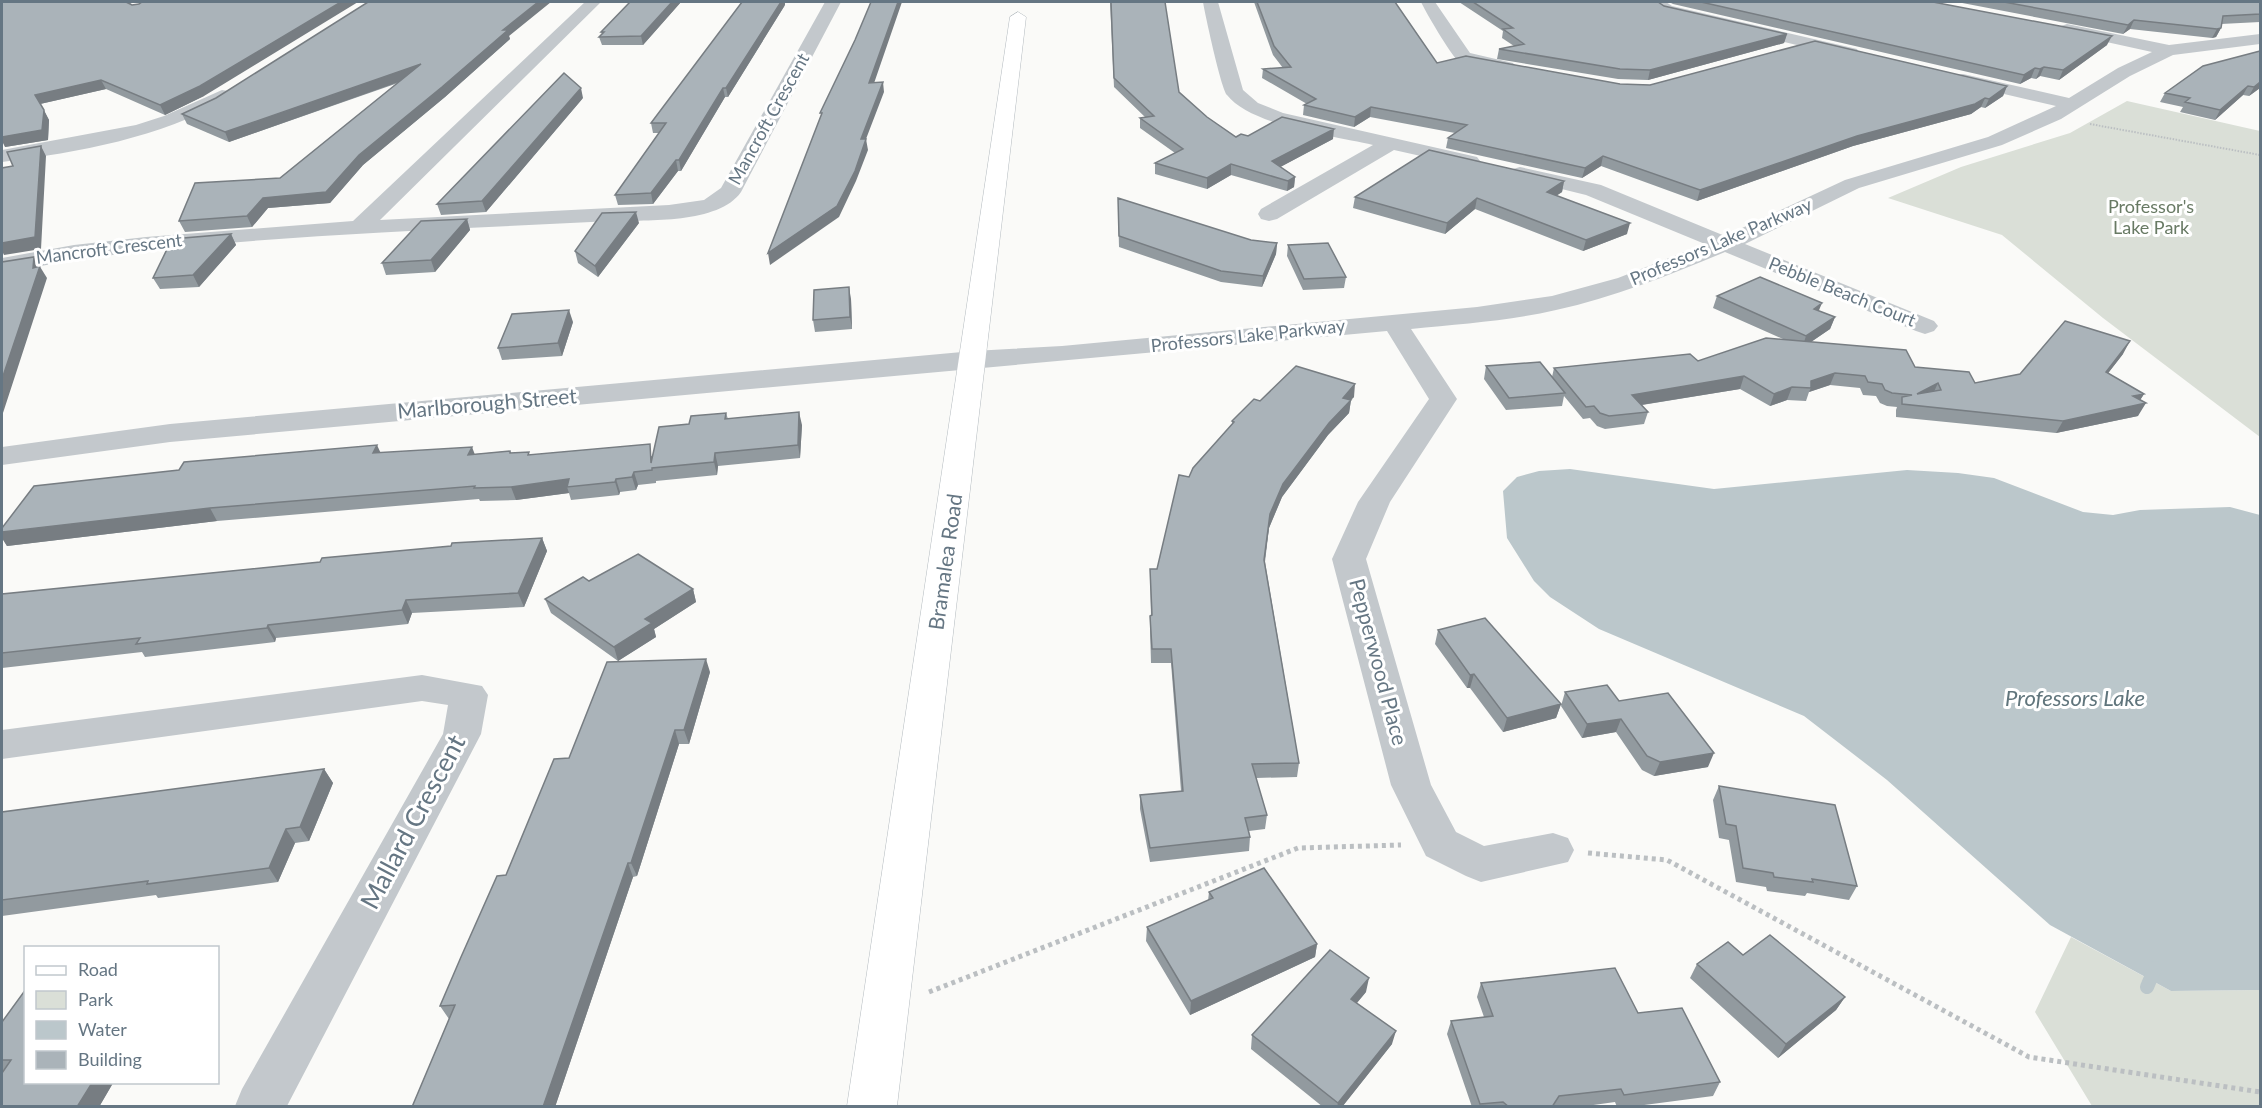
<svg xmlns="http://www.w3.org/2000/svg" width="2262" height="1108" font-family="Lato,sans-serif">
	<rect width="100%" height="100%" fill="#fafaf8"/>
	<path fill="#dadfd7" d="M2127 101 2260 131V437L2103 318 2002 235 1888 198 1961 167 2070 133Z
		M2071 937 2171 991 2260 990V1106H2092L2035 1012Z"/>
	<path fill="#bbc7cb" d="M1570 469 1714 489 1907 470 1958 473 1994 478 2083 512 2113 515 2140 510 2230 507 2260 515V990L2171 991 2050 925 1887 780 1804 716 1599 629 1550 597 1534 581 1507 538 1503 491 1517 477 1539 471Z"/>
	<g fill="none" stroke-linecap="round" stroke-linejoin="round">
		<path stroke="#bbc7cb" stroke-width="14" d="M2147 987 2155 968"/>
		<g stroke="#b3babf" stroke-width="1">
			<path id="secondary" d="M1018 12 1026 17 897 1106H847L1010 17Z"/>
		</g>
		<path stroke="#bbbfc2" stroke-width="2" stroke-dasharray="1.5 1.5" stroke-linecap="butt" d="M2090 124 2260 155"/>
		<path stroke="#bbbfc2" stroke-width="5" stroke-dasharray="4 4" stroke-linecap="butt" d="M1588 853 1667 860 2029 1057 2260 1092
			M929 992 1298 848 1401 845"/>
		<path fill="#c3c8cc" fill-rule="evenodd" d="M585 2H601L380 220 669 205 704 200 721 188 825 2H841L741 192C719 224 647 220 612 221 456 229 300 234 145 251 97 256 49 265 2 272V258L74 245 146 237 353 221Z
			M1203 2H1218L1243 90 1258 103 1283 113 1477 157 1480 161 1477 165 1470 167 1394 150 1277 219 1269 221 1261 219 1258 214 1261 209 1373 145C1335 136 1251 126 1227 95 1221 88 1205 14 1203 2Z
			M1421 2H1435L1470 53 1513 63 1516 67 1513 71C1500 74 1470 69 1458 61 1451 55 1425 11 1421 2Z
			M1648 2H1666L1672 6 1857 49 1859 53 1857 57 1851 58 1667 14Z
			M2067 24 2169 45 2260 34V44L2173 55 2130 76 2061 119 2002 145 1859 188 1745 244 1934 321 1938 326 1934 331 1925 334 1916 331 1725 252C1670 275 1615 297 1556 310 1509 321 1460 324 1411 329L1457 399 1390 502 1366 559 1431 785 1456 832 1484 846 1553 833 1568 838 1574 850 1568 862 1481 882 1466 876 1426 856 1391 785 1332 559 1358 502 1429 399 1387 331 170 442 2 465V447L170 424 973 351 1062 346 1477 307 1552 296 1618 278 1705 244 1586 195 1513 177 1510 173 1513 169 1520 167 1601 185 1725 236 1845 180 1988 137 2056 106 1957 83 1954 79 1957 75 1963 74 2069 98 2118 68 2152 52 2061 32 2059 29 2061 26Z
			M222 90 228 91 231 95 228 99C159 138 80 152 2 162V150L136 125 164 116Z
			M422 675 482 686 488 695 481 734 287 1106H235L242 1089 443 734 448 705 422 701 2 759V730Z"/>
		<use href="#secondary" fill="#fff" fill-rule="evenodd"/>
	</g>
	<path fill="#929a9f" d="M2 2H133L130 4 204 96 165 115 106 89 40 104 49 120 48 140 5 147Z
		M630 2H681L643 45H602L599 37 602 34 601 32Z
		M1110 2 1179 92 1207 117 1236 137 1248 136 1333 139 1280 167 1295 177 1294 187 1287 191 1231 175 1207 189 1155 174V163L1175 153 1140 128V118L1145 117 1114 87Z
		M1254 2H1395L1437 63 1620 84 1650 85 2007 86 2003 96 1985 108 1981 107 1971 114 1853 146 1697 201 1601 166 1582 178 1446 148 1448 138 1455 133 1370 117 1354 127 1303 115 1304 105 1307 104 1262 78 1263 69 1283 68 1273 55Z
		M1459 2H1658L1664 6 1787 34 1784 43 1648 80 1618 79 1497 59 1499 49 1514 46 1502 38 1503 31Z
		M1669 2H1933L2107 45 2059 80 2040 76 2036 79 2031 78 2020 84 1673 4Z
		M1957 2H2260V22L2221 24V28L2216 37 2212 38 2130 29 2123 34Z
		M785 5 728 97H725L681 171H678L653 204 618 205 615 195 659 133H653L651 123Z
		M509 36 510 39 445 97 363 165 330 203 268 208 252 227 185 232 179 221 280 178 398 83 229 142 187 124 182 114 216 98Z
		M2203 66 2260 88 2249 96 2243 95 2215 120 2180 112 2183 107 2160 102 2165 93Z
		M583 98 486 212 441 215 437 204Z
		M1564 181 1562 192 1556 196 1627 234 1583 251 1475 209 1445 234 1353 208 1355 197Z
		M1118 209 1251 240 1277 243 1276 254 1262 287 1221 282 1119 247Z
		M467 219 470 230 435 272 386 275 382 263Z
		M639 223 598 277 578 263 575 251Z
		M231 234 236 245 199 287 160 289 153 278Z
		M1288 245 1346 277 1344 288 1303 290 1287 256Z
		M1717 296 1819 311 1835 317 1830 329 1811 342 1915 367 1975 383 2123 354 2108 373 2144 394 2140 400 2138 416 2056 433 1896 417V410L1897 407 1887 406 1880 403 1876 396 1863 395 1860 388 1830 385 1809 392 1806 401 1787 400 1770 406 1740 389 1642 405 1648 412 1644 424 1605 429 1597 426 1590 418 1583 419 1564 396 1562 406 1506 410 1484 379 1486 366 1552 377 1554 368 1698 361 1783 339 1713 308Z
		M851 299 852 329 815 332 813 320Z
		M573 322 562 356 502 360 498 348Z
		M1354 397 1351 400 1349 413 1328 435 1282 497 1269 528 1265 562 1299 763 1297 777 1256 778 1267 815 1265 829 1249 831 1250 837 1249 851 1150 862 1140 809V795L1181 791 1171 663H1151L1150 629V616H1151L1150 569H1157L1189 477 1232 424V421L1260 401Z
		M726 413 728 419 802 425 800 458 718 466 717 475 656 481V483L638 485 636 490 620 492 619 495 571 500 569 493 516 500 480 501 479 499 217 521 7 546 2 538V528L380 452 475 454 510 451 511 453 530 455 653 456 689 424Z
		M542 538 547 551 524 607 412 613 408 624 276 638 275 642 145 657 142 652 2 668V594L320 562Z
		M589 581 693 589 696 602 654 629 656 637 618 661 551 613 545 599Z
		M1438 630 1561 704 1556 718 1503 732 1470 688H1467L1435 644Z
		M710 672 689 744H679L637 876 633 877 555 1107H412L449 1019 440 1006 506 875 569 758Z
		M1565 692 1619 701 1708 767 1654 776 1642 770 1616 732 1582 738 1561 706Z
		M324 769 333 783 309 841 295 843 278 882 158 898 156 895 2 916V812Z
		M1719 786 1857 886 1849 900 1807 893 1805 896 1767 891 1766 887 1736 882 1729 840 1719 838 1713 800Z
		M1209 892 1317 944 1315 957 1190 1015 1146 941 1147 927 1208 901Z
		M1743 955 1845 997 1836 1010 1778 1058 1690 978 1697 964Z
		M1481 983 1638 1013 1720 1082 1713 1096 1629 1107H1617L1615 1102 1579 1107H1472L1447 1034 1451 1021 1484 1017 1477 997Z
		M1366 992 1357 1003 1392 1044 1342 1107H1323L1251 1049 1252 1035Z
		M2 1022 113 1083 99 1107H2Z"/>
	<path fill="#777d82" d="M341 2H358L204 96 165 115 160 105Z
		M538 2H551L509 36 510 39 445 97 363 165 330 203 268 208 252 227 247 216 263 198 359 155 503 30Z
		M672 2H681L643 45 641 36Z
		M781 2H785V5L728 97 726 88Z
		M898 2H902L871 92 869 83Z
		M2134 20 2130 29 2123 34 2128 25Z
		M2221 28 2216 37 2212 38 2217 29Z
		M1787 34 1784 43 1648 80 1650 70Z
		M2112 36 2107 45 2059 80 2063 70Z
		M421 64 424 73 229 142 225 132Z
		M2044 67 2040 76 2036 79 2040 69Z
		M2035 68 2031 78 2020 84 2024 75Z
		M101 80 106 89 40 104 35 95Z
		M883 82 884 92 866 139 868 150 856 181 839 217 770 265 768 253 861 139Z
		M2260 82V88L2249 96 2254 87Z
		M2007 86 2003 96 1985 108 1989 99Z
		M2248 86 2243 95 2215 120 2220 110Z
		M581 88 583 98 486 212 482 201Z
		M723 88 725 97 681 171 679 160Z
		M1985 98 1981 107 1971 114 1853 146 1697 201 1700 190 1857 136Z
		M1371 107 1370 117 1354 127 1355 117Z
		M44 110 49 120 48 140 5 147 2 141V137Z
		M1334 129 1333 139 1271 172 1272 161Z
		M41 146 46 156 41 249 4 255 2 251V243Z
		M1603 156 1601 166 1582 178 1585 168Z
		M676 160 678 171 653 204 651 193Z
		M1231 164V175L1207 189V178Z
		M1295 177 1294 187 1287 191 1288 181Z
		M1564 181 1562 192 1545 203 1547 192Z
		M1477 198 1475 209 1445 234 1447 223Z
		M636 212 639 223 598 277 595 266Z
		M467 219 470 230 435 272 431 260Z
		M1630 223 1627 234 1583 251 1586 240Z
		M231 234 236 245 199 287 193 275Z
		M1277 243 1276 254 1262 287 1263 276Z
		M34 257 47 278 2 416V379L33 268Z
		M849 287 851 299 852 329 850 317Z
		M1822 303 1817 315 1814 309Z
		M569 310 573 322 562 356 558 343Z
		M1835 317 1830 329 1802 348 1806 336Z
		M2130 341 2123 354 2099 385 2106 372Z
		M1835 373 1830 385 1809 392 1811 388V381Z
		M1744 376 1740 389 1628 407 1632 395Z
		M1938 383 1932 396 1917 394Z
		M1355 384 1354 397 1347 403 1351 400 1349 413 1328 435 1282 497 1269 528 1263 573 1270 514 1283 484 1343 398Z
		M1792 387 1787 400 1770 406 1774 394Z
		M2144 394 2137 405 2146 403 2138 416 2056 433 2063 421 2133 396Z
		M799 412 802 425 800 458 798 445Z
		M377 445 383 458 373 453Z
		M472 447 477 460 468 455Z
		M715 453 718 466 717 475 714 462Z
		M634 472 638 485 636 490 632 477Z
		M569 479 567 487 569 493 516 500 511 487Z
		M616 479 620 492 619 495 615 482Z
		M210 508 217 521 7 546 2 538V532Z
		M542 538 547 551 524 607 518 593Z
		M693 589 696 602 654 629 656 637 618 661 614 647 645 619Z
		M406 600 412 613 408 624 402 610Z
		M268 625 276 638 275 642 267 628Z
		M706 659 710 672 689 744 684 730Z
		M1474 674 1470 688H1467L1470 675Z
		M1561 704 1556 718 1503 732 1507 718Z
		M1621 719 1616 732 1582 738 1587 724Z
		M675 730 679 744 637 876 631 863Z
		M1714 753 1708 767 1654 776 1660 762Z
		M324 769 333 783 309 841 300 827Z
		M286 829 295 843 278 882 269 868Z
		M628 863 633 877 555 1107H543Z
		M1317 944 1315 957 1190 1015 1191 1001Z
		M1369 978 1366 992 1349 1012 1351 999Z
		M1845 997 1836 1010 1778 1058 1786 1044Z
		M1396 1031 1392 1044 1342 1107H1337L1338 1103Z
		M92 1083H113L99 1107H77Z"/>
	<path fill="#aab3b9" stroke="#777d82" stroke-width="1.5" fill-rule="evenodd" d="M2 2H126L132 5 139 4 142 2H341L200 86 160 105 101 80 35 95 44 110 42 130 2 137Z
		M368 2H538L503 30H508L442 87 359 155 326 192 263 198 247 216 179 221 195 183 280 178 421 64 225 132 182 114 216 98Z
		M630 2H672L641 36 599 37 604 32H601Z
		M742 2H781L726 88H723L679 160H676L651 193 615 195 666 123H651Z
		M871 2H898L869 83 883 82 861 139H866L855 171 837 206 768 253 822 113H820L855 40Z
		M1111 2H1165L1179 92 1207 117 1236 137 1241 134 1248 136 1282 117 1334 129 1272 161 1295 177 1288 181 1231 164 1207 178 1155 163 1183 149 1140 118 1154 116 1114 78Z
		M1257 2H1395L1437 63 1466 56 1620 84 1650 85 1815 41 2007 86 1989 99 1985 98 1975 104 1857 136 1700 190 1603 156 1585 168 1448 138 1467 125 1371 107 1355 117 1304 105 1316 99 1263 69 1291 67 1274 46Z
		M1473 2H1658L1664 6 1787 34 1650 70 1620 69 1499 49 1524 44 1503 29 1513 28Z
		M1701 2H1933L2112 36 2063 70 2044 67 2040 69 2035 68 2024 75Z
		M2004 2H2260V14L2223 16 2221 28 2217 29 2134 20 2128 25Z
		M2260 51V82L2254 87 2248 86 2220 110 2185 102 2190 98 2165 93 2203 66Z
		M564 73 581 88 482 201 437 204Z
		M41 146 35 237 2 243V168L13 166 7 152Z
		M1429 150 1564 181 1547 192 1630 223 1586 240 1477 198 1447 223 1355 197Z
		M1118 198 1251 240 1277 243 1263 276 1221 271 1119 236Z
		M636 212 595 266 575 251 602 213Z
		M467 219 431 260 382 263 421 221Z
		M231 234 193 275 153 278 172 239Z
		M1328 243 1346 277 1304 279 1288 245Z
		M34 257 33 268 40 266 2 379V262Z
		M1760 277 1822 303 1814 309 1835 317 1806 336 1717 296Z
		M849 287 850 317 813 320 814 290Z
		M569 310 558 343 498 348 512 314Z
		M2065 321 2130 341 2106 372 2144 394 2133 396 2146 403 2063 421 1902 404V397L1912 395 1892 393 1885 390 1882 384 1868 382 1865 376 1835 373 1811 381V388L1792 387 1774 394 1744 376 1632 395 1648 412 1609 416 1600 413 1594 406 1586 407 1554 368 1690 354 1698 361 1766 338 1906 350 1915 367 1969 372 1975 383 2020 374ZM1938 383 1941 390 1917 394Z
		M1540 362 1565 393 1509 398 1486 366Z
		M1296 366 1355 384 1343 398 1351 400 1329 423 1283 484 1270 514 1264 560 1299 763 1252 764 1267 815 1245 818 1250 837 1150 848 1140 795 1183 791 1171 649H1152L1150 616 1152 615 1150 569H1157L1179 475 1189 477 1193 468 1234 422 1232 421 1254 399 1260 401Z
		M799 412 798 445 715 453 714 462 652 468V470L634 472 632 477 616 479 615 482 567 487 569 479 511 487 474 488 475 486 210 508 2 532V528L34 486 179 470 184 462 377 445 373 453 472 447 468 455 510 451V453L529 452 528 455 650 444 651 463 659 427 689 424 691 416 726 413 725 419Z
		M542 538 518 593 406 600 402 610 268 625 267 628 136 644 140 638 2 653V594L320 562 322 558 451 546 452 543Z
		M638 554 693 589 645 619 652 623 614 647 545 599 583 577 589 581Z
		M1485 618 1561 704 1507 718 1474 674 1470 675 1438 630Z
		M706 659 684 730H675L631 863H628L543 1107H412L455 1005 440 1006 461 957 497 876 506 875 554 759 569 758 607 662Z
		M1607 685 1619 701 1668 693 1714 753 1660 762 1647 756 1621 719 1587 724 1565 692Z
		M324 769 300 827 286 829 269 868 147 884 148 881 2 900V812Z
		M1719 786 1835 805 1857 886 1812 879 1813 882 1774 877 1773 873 1743 868 1736 826 1726 824Z
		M1264 868 1317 944 1191 1001 1147 927 1213 898 1209 892Z
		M1770 935 1845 997 1786 1044 1697 964 1728 942 1743 955Z
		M1330 950 1369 978 1351 999 1396 1031 1338 1103 1252 1035Z
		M1615 968 1638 1013 1682 1008 1720 1082 1624 1095 1621 1089 1559 1096 1552 1107H1509L1503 1102 1480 1104 1451 1021 1493 1016 1481 983Z
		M26 989V1083H92L77 1107H2V1073L11 1060H2V1022Z"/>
	<g text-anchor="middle" stroke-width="6" stroke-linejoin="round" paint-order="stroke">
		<g font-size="18" fill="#657683" stroke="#fff">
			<text transform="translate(769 119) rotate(-61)" y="6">Mancroft Crescent</text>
			<text transform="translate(1721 242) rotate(-23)" y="6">Professors Lake Parkway</text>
			<text transform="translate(109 249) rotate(-7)" y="6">Mancroft Crescent</text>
			<text transform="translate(1842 292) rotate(22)" y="6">Pebble Beach Court</text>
			<text transform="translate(1248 336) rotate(-6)" y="6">Professors Lake Parkway</text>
		</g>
		<g font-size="18" fill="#687a64" stroke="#fff">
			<text x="2151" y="213">Professor's<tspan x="2151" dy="21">Lake Park</tspan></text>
		</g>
		<g font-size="21" fill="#657683" stroke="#fff">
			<text transform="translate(487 404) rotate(-5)" y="7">Marlborough Street</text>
			<text transform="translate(946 562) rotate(-82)" y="7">Bramalea Road</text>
			<text transform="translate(1378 662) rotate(75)" y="7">Pepperwood Place</text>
		</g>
		<g font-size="22" font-style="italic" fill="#60757c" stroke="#fff">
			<text x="2075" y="706">Professors Lake</text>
		</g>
		<g font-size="26" fill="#657683" stroke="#fff">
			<text transform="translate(413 822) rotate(-62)" y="9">Mallard Crescent</text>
		</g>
	</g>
	<rect width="2262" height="1108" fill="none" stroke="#657683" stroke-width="6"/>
	<rect x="24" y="946" width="195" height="138" fill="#ffffff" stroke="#c1c8cd" stroke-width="1.5"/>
	<rect x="36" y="966" width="30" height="9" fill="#ffffff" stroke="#c1c8cd" stroke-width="1.5"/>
	<text x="78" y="976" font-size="18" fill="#657683">Road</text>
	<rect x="36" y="991" width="30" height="18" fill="#dadfd7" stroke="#c1c8cd" stroke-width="1.5"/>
	<text x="78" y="1006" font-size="18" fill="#657683">Park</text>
	<rect x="36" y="1021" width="30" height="18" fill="#bbc7cb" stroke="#c1c8cd" stroke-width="1.5"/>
	<text x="78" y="1036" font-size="18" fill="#657683">Water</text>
	<rect x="36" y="1051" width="30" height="18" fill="#aab3b9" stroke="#c1c8cd" stroke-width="1.5"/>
	<text x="78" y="1066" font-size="18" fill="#657683">Building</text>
</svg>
